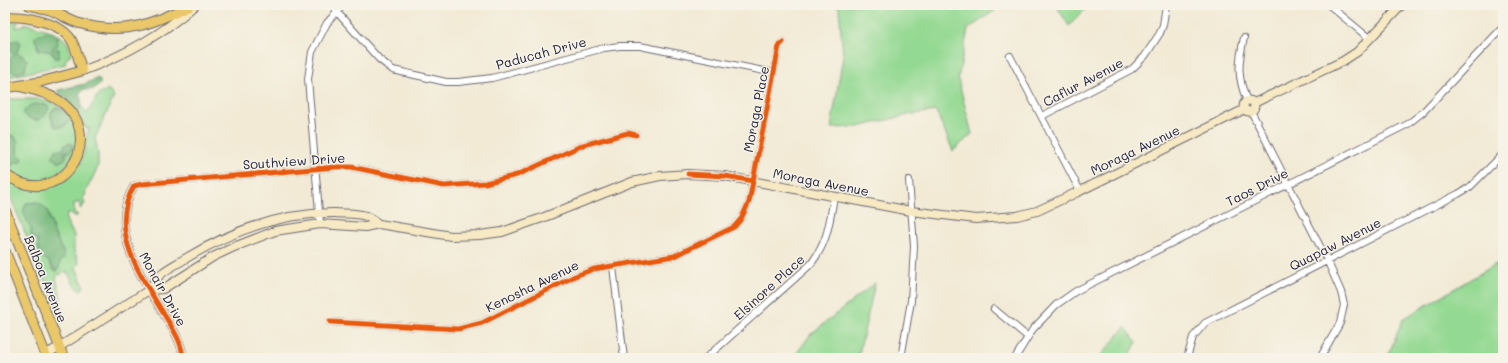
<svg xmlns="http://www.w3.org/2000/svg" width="1508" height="363" font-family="Mali,sans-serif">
	<rect width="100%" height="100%" fill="#f7f3e8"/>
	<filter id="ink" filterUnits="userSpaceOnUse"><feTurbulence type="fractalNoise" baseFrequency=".025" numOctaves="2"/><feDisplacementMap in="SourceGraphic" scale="8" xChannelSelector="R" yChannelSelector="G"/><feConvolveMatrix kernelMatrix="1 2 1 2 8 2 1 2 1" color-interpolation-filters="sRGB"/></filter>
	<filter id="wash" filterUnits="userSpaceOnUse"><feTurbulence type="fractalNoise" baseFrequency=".012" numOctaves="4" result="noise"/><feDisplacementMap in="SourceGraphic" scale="16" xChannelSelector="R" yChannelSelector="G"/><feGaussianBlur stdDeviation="0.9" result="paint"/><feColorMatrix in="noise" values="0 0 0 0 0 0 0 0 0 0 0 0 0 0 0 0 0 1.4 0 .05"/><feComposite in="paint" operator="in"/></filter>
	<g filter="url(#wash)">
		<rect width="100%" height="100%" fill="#f2ead5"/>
		<path fill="#94d993" stroke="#5b7e67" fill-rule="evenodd" d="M834 5H1003L968 29 958 79 972 134 953 151 936 111 908 115 858 127 831 128 843 56 839 7Z
			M1056 5H1089L1069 26Z
			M5 22H19L17 24 16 28 25 25 24 23 48 30 44 34H40L37 43V48C44 52 46 49 52 52L56 59 59 57 58 51 52 49 59 36C67 40 68 44 71 53L69 57 65 60 66 64 5 78Z
			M108 89 114 97 95 138 98 153V167L85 193 86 194 83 198 85 204 83 205 82 208H80V203H74V213L78 215 74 217 70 213H67L66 220 74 235V250L79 263 76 267 84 287 81 290C72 287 72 279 67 272H63L61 275 58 274 56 278C58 288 62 294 61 304L64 307 59 312 48 287 49 286 47 280 45 281 5 184V177L27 187 72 172 79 162 80 163C86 152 84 140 89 129L85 128 79 110 81 106 87 114 97 96ZM47 210 55 235 64 254 60 260 59 268 53 270 38 240 32 236 31 229Z
			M5 99H41L42 101 45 100C116 124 55 213 9 169L13 164 22 161 23 159C15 155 17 149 18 142L15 137 7 134 5 126ZM34 104 46 105 49 107C45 121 34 124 24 114 25 109 28 106 34 104ZM56 108C63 109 67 113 71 119 68 124 61 129 55 127L51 117V112ZM71 143 73 145 71 151 67 154V150L64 151 66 158 62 161 58 162 53 157 56 150H62L66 144Z
			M1503 260V358H1387L1403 319Z
			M875 283 858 358H793L811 334Z
			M1125 327 1137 342 1128 358H1099Z"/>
		<path fill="#77b97d" stroke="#4c6e5c" d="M48 30 59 36 57 39 58 44 57 46H54L52 49H59V57L56 59 52 52 39 50 37 43 35 41V37L38 34H44Z
			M19 40 20 43 17 53 23 56 27 60 25 70 19 73H13C8 68 8 66 9 59L15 53 12 52 10 45 12 41Z
			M98 78 100 80V84C96 89 91 91 84 89L79 94C82 101 83 107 76 113L67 103V97H64L58 92V90L85 84Z
			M34 104 46 105 49 107C45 121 35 124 23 114 25 109 28 106 34 104Z
			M56 108C63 109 67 113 71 119 68 124 61 129 55 127L51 117V112Z
			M5 126 7 134 15 137 18 142C17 149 15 155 23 158L22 161 13 164 9 169 5 165V155L10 157 9 150 5 147Z
			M71 143 73 145 71 151 66 154 67 150 64 151V155L67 156C65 160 61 162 58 162L52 157 56 150H62L65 147 64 145Z
			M38 202 47 210 55 235 64 254V258L60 261 59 268 56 272 49 261C40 260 37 248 38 240L31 236V229L23 212 26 203Z"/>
	</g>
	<g filter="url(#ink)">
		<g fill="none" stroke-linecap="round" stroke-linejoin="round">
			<g stroke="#6b6871" stroke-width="8">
				<path id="minor" d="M1329 5 1370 39
					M336 11 379 59 393 70 446 82H458L492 78 604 48 620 46H640L774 73
					M1244 38C1238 63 1237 77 1247 101
					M1010 56 1080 191
					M1251 111 1327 260 1341 292 1344 305 1340 323 1320 358
					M1042 116 1132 69 1145 56 1160 33 1163 25 1166 5
					M134 186 142 184 336 167H351L444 186 485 183 517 175 583 145 628 133 636 135
					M320 224 308 79 312 52 327 23 343 5
					M613 267 624 358
					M994 309 1028 337
					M330 322 458 329 482 323 575 276 594 269 674 256 734 227 741 219 749 202 779 46 783 42
					M706 358 811 264C828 241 829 225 834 197
					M901 358 911 301 914 246 909 180
					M1015 358 1033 329 1056 305 1076 291 1408 124 1423 112 1503 27
					M1187 358 1193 337 1205 323 1458 194 1470 187 1503 154"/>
			</g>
			<g stroke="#6b6871" stroke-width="9">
				<path id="tertiary" d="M134 186C107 231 142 277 165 316 173 329 182 342 183 358"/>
			</g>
			<g stroke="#6b6871" stroke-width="10">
				<path id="secondary" d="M82 71C123 56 162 35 195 5
					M1243.5 106a5.5 5.5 0 1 1 11 0a5.5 5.5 0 1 1-11 0Z
					M1254 103 1343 61 1357 52 1402 5
					M149 290 163 289 213 257 234 247 275 231 320 224 365 227 379 224 451 236 480 235 502 232 542 218 632 182 660 176 688 174 725 176 911 211 976 219 1017 216 1037 211 1080 191 1245 109
					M46 354 59 347 149 290C152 286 155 281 158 277 164 270 175 265 183 260 229 232 281 212 336 213 345 214 357 213 366 216 370 218 375 222 379 224"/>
			</g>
			<g stroke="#6b6871" stroke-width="11">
				<path id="primary" d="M29 5C36 7 43 8 50 10 60 14 68 20 78 23 123 36 151 25 190 5
					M5 17C25 16 62 22 72 41 77 51 79 61 82 71L40 82 5 88
					M5 174C56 213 105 145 67 107 54 94 34 90 17 86
					M5 210 64 358
					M5 251 47 358"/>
			</g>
			<use href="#minor" stroke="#fff" stroke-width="6"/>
			<use href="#tertiary" stroke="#fff" stroke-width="7"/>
			<use href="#secondary" stroke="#f7e9c3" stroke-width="8"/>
			<use href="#primary" stroke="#eac769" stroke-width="9"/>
			<g stroke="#f7f3e8" stroke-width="8">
				<path id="cycleway" d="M688 174 725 176 753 181
					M330 322 458 329 482 323 575 276 594 269 674 256 734 227 741 219 749 202 779 46 783 42
					M183 358C182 342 173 329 165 316 142 277 107 231 134 186L142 184 336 167H351L444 186 485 183 517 175 583 145 628 133 636 135"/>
			</g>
			<use href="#cycleway" stroke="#e8590c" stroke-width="5"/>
		</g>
	</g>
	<g text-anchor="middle" stroke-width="3" stroke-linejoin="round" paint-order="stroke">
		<g font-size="13" fill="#22223b" stroke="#f7f3e8">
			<text transform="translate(541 53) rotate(-15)" y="5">Paducah Drive</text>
			<text transform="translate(1083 82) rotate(-28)" y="5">Caflur Avenue</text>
			<text transform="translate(756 109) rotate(-79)" y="5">Moraga Place</text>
			<text transform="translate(1135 150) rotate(-26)" y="5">Moraga Avenue</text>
			<text transform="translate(294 161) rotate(-4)" y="5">Southview Drive</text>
			<text transform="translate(821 182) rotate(11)" y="5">Moraga Avenue</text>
			<text transform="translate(1257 187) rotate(-27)" y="5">Taos Drive</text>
			<text transform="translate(1335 244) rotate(-27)" y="5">Quapaw Avenue</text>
			<text transform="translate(46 279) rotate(68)" y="5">Balboa Avenue</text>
			<text transform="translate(532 286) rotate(-26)" y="5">Kenosha Avenue</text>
			<text transform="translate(769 287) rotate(-42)" y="5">Elsinore Place</text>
			<text transform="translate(163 289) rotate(61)" y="5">Monair Drive</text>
		</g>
	</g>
	<rect width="1508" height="363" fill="none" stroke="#f7f3e8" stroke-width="20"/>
</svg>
